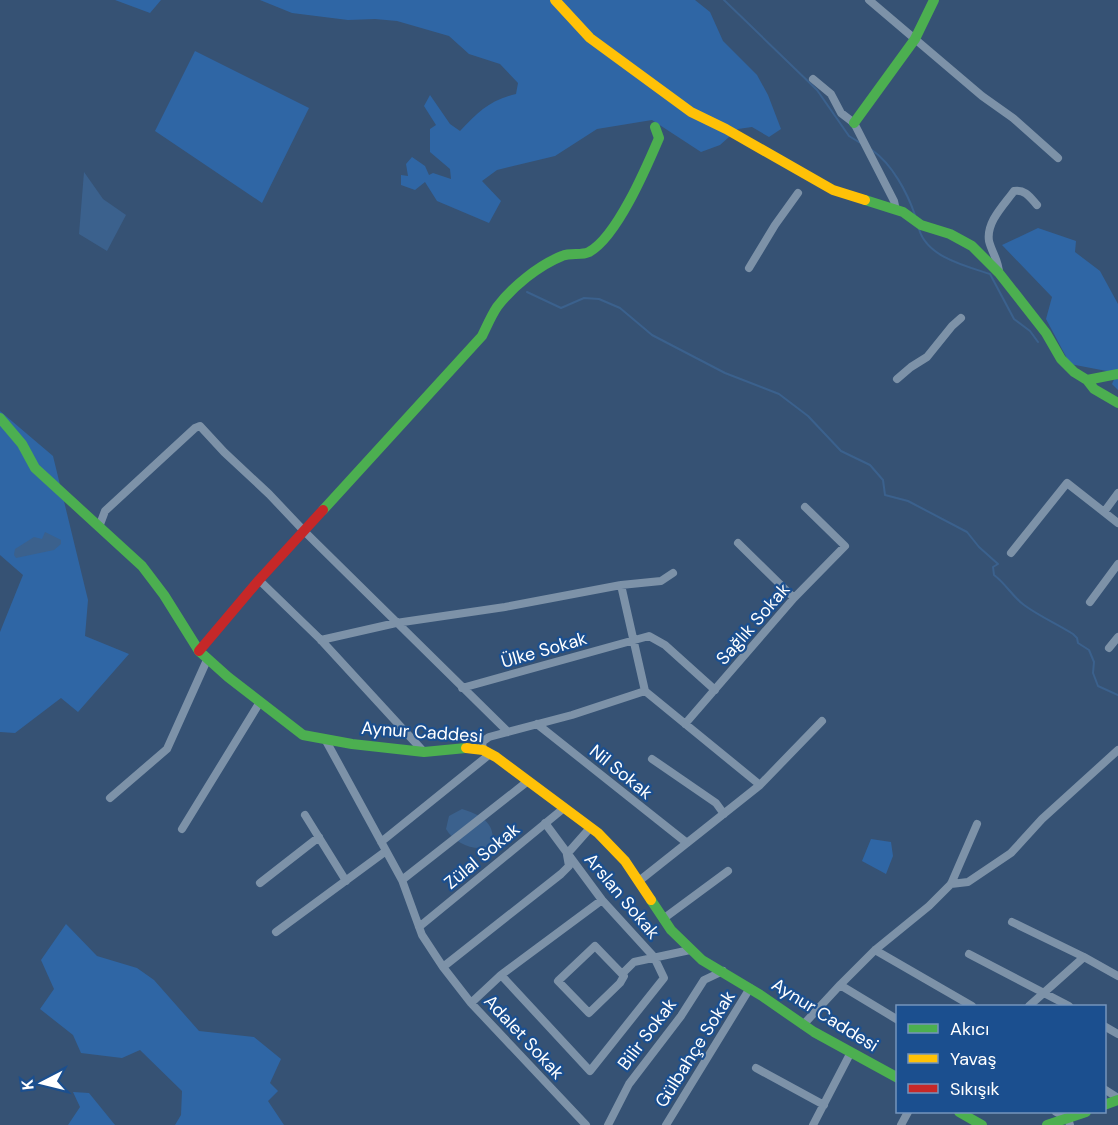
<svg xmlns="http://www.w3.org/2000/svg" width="1118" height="1125" font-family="'DM Sans',sans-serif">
	<rect width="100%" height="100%" fill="#365274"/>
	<path fill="#2f66a5" d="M115 0H161L150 13Z
		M260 0H695L710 12 723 41 757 75 768 95 781 129 769 137 752 127 738 129 720 145 701 152 652 120 597 129 555 156 497 170 482 181 501 201 489 223 437 201 425 182 415 190 401 185V175L408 176 406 164 412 157 425 166 429 175 433 173 451 179 450 169 430 152V129L436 125 424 106 430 95 450 124 460 131C478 112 490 100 516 94L518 83 500 64 469 54 449 36 397 21 375 19 348 20 292 13Z
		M195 51 309 108 262 203 155 131Z
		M1038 228 1076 241 1075 252 1100 271 1118 304V390L1112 384 1117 373 1070 364 1046 319 1052 297 1002 245Z
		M0 411 53 456 88 600 85 636 129 654 78 712 61 698 15 733 0 732V632L23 575 0 555Z
		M871 839 891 842 893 856 886 874 862 861Z
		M66 924 97 956 137 968 154 980 199 1031 254 1037 281 1059 270 1083 278 1091 268 1101 284 1125H175L181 1115 182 1091 140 1050 122 1058 81 1053 73 1035 40 1009 54 989 41 960Z
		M73 1092 89 1093 115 1125H68L80 1107Z"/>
	<path fill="#3b618d" d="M84 172 103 199 126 215 107 251 79 234Z
		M45 532 61 540V544L54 550 16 558 14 555 15 549 34 537 42 539Z
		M462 809C481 815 498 824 491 846 475 852 455 844 446 829L449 816Z"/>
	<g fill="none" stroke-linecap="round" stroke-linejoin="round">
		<path stroke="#3b618d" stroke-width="2" d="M724 0 817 90 849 136 862 144
			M872 150C892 164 907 192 915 215
			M919 229C927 257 965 266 990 274L1014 319 1030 331 1038 342
			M527 292 561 308 584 298 599 299 620 308 652 335 725 373 779 394 808 416 841 451 870 465 883 480 885 495 908 501 967 532 979 547 998 564 993 567 994 575C1006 584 1012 596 1024 605 1039 616 1057 624 1073 634L1077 638 1078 643 1089 650 1094 662 1093 673 1098 686 1118 695"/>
		<path stroke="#7d92a8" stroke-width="8" d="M869 0 982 96 1013 118 1058 158
			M813 79 831 94 841 113 854 123 894 201 896 210
			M749 268 775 225 798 193
			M999 273C999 261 992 253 989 241 986 222 1004 205 1014 191 1025 189 1030 197 1037 205
			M897 379 911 367 927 357 952 326 961 318
			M1104 512 1118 493
			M99 527 105 511 195 428 200 426 224 452 269 494 304 531 508 732
			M738 543 794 598
			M1011 553 1067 483 1118 523
			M259 580 321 640 424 752
			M621 585 645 691 760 785
			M1090 602 1118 564
			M321 640 396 623 505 607 621 585 661 581 673 573
			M1109 648 1118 637
			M462 688 649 636 665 645 715 690
			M537 724 687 843
			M685 724 794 598 845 546 805 507
			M325 739 402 880 422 935 443 967 471 1003 586 1125
			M483 750 482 742 489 737 572 715 645 691
			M652 759 716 803 724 814
			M110 798 167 749 207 660
			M305 815 346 881
			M545 823 602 900 654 957 664 978 590 1071 501 975 602 900
			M182 829 260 702
			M381 842 490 754
			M567 854 590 828
			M402 880 528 781
			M639 881 760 785 822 721
			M260 883 319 837
			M951 884 968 882 1011 853 1042 819 1118 750
			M663 919 728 871
			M1012 922 1084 957 1118 976
			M419 927 564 808
			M276 932 386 851
			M595 946 624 976 620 983 589 1013 558 981Z
			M875 950 972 1006
			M969 954 1069 1006
			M443 967 561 874 569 866 567 855
			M622 974 634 962 690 950
			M840 985 898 1020
			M471 1003 501 975
			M1029 1006 1084 957
			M803 1025 840 985 875 950 929 906 951 884 977 824
			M1104 1026 1118 1034
			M756 1068 824 1105
			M1104 1089 1118 1098
			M1056 1112 1068 1118 1070 1125
			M608 1125 629 1084 681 1016 704 980 723 971
			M666 1125 750 988
			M813 1125 851 1052
			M901 1125 908 1112"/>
		<path stroke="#4caf50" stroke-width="10" d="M854 123 915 39 934 0
			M865 200 903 212 921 225 950 234 972 246 999 273 1046 333 1061 359 1074 372 1087 380 1094 389 1118 403
			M1087 380 1118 374
			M0 418 22 444 35 468 142 566 164 595 199 651 228 677 303 735 352 744 424 752 466 748
			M323 510 482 336C487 326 491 316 497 307 512 287 539 265 562 256 571 252 581 256 589 252 617 237 647 166 659 138L655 127
			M651 900 671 930 702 960 762 996 814 1032 898 1078
			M1104 1105 1118 1100
			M959 1112 982 1125
			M1047 1125 1086 1112"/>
		<path stroke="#ffc107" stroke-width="10" d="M555 0 590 38 691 112 726 129 833 190 865 200
			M466 748 483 750 496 757 598 833 625 861 651 900"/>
		<path stroke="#c62828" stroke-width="10" d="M199 651 259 580 323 510"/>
	</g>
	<g text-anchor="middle" stroke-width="4.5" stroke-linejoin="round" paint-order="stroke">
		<g font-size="18" fill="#fff" stroke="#1b4f8f">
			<text transform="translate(753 624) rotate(-49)" y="6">Sağlık Sokak</text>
			<text transform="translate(544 650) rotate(-16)" y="6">Ülke Sokak</text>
			<text transform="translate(422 732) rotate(4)" y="6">Aynur Caddesi</text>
			<text transform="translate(621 772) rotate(39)" y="6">Nil Sokak</text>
			<text transform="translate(482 856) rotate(-40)" y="6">Zülal Sokak</text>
			<text transform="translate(622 896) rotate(50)" y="6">Arslan Sokak</text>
			<text transform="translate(825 1015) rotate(32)" y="6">Aynur Caddesi</text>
			<text transform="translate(647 1034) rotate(-53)" y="6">Bilir Sokak</text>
			<text transform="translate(524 1037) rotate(47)" y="6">Adalet Sokak</text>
			<text transform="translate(695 1049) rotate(-58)" y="6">Gülbahçe Sokak</text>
		</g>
	</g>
	<rect x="896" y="1005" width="210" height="108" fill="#1b4f8f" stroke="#7695bc" stroke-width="1.5"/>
	<rect x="908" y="1024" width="30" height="9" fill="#4caf50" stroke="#7695bc" stroke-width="1.5"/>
	<text x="950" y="1035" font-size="18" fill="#ffffff">Akıcı</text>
	<rect x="908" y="1054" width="30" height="9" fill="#ffc107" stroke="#7695bc" stroke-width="1.5"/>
	<text x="950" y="1065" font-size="18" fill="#ffffff">Yavaş</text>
	<rect x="908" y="1084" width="30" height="9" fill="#c62828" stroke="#7695bc" stroke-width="1.5"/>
	<text x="950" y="1095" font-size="18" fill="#ffffff">Sıkışık</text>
	<g transform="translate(42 1083) rotate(263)" stroke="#1b4f8f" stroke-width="4.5" paint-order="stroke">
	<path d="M0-4.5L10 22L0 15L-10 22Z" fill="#ffffff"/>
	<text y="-9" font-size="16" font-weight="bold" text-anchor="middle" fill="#ffffff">K</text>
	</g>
</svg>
